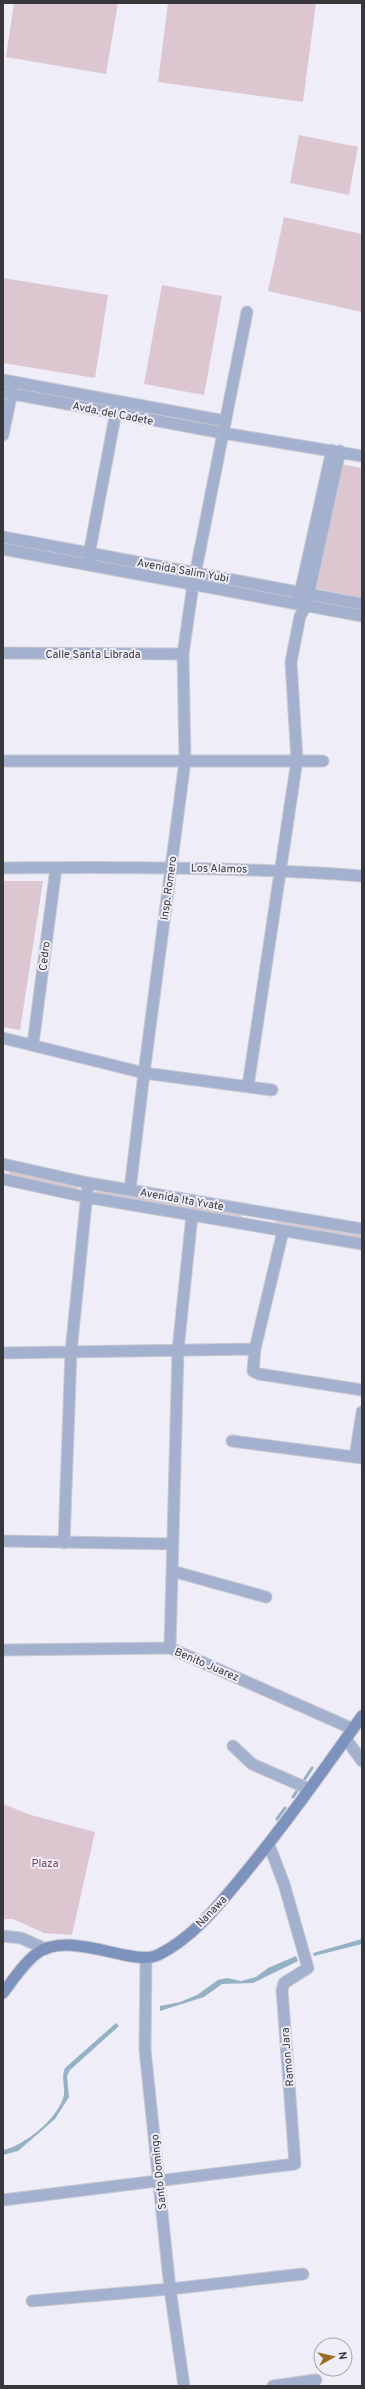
<svg xmlns="http://www.w3.org/2000/svg" width="365" height="2389" font-family="Overpass,sans-serif">
	<rect width="100%" height="100%" fill="#efedf8"/>
	<path fill="#dcc7d0" d="M14 3H118L106 74 6 57Z
		M168 3H316L303 102 158 82Z
		M299 135 358 147 349 195 290 183Z
		M284 217 362 234V312L268 291Z
		M3 278 108 295 95 378 3 363Z
		M162 285 222 296 204 395 144 384Z
		M340 464 362 468V598L310 587Z
		M3 881H43L20 1030 3 1027Z
		M9 1171 77 1186 78 1187 76 1189 9 1175Z
		M96 1190 241 1214 242 1216 240 1218 97 1193Z
		M276 1220 362 1235V1239L275 1224Z
		M3 1804 31 1815 95 1832 72 1935 44 1933 13 1919H3Z"/>
	<path fill="#95b1c4" d="M362 1939V1944L314 1956 313 1953Z
		M296 1956 298 1961 253 1983 222 1984 204 1997 160 2011V2006L180 2002 197 1995 218 1980 227 1978 241 1981 256 1977 268 1968Z
		M116 2023 119 2026 70 2070 67 2076 69 2097 55 2119 18 2151 3 2155V2150C24 2146 59 2118 64 2095 65 2085 61 2078 65 2068Z"/>
	<g fill="none" stroke-linecap="round" stroke-linejoin="round">
		<path stroke="#95b1c4" stroke-width="3" d="M293 1797 312 1768
			M277 1819 285 1808"/>
		<g stroke="#cac9d2" stroke-width="13">
			<path id="minor" d="M3 380 225 421
				M3 392 223 433 362 456
				M3 435 13 387
				M3 537 362 604
				M3 549 362 616
				M88 560 117 406
				M299 598 332 450
				M3 653 183 654
				M3 761H323
				M3 868C123 867 242 867 362 876
				M3 1038 144 1073 272 1090
				M33 1044 56 868
				M248 1086 297 760 291 662 300 616 306 606 340 451
				M130 1190 144 1073 185 761 183 654 193 585 247 312
				M283 1231 255 1349 253 1371 259 1374 362 1390
				M3 1353 255 1349
				M232 1441 362 1458
				M355 1457 362 1412
				M3 1541 173 1544
				M64 1543 71 1352 88 1183
				M172 1571 266 1597
				M170 1648 178 1350 192 1215
				M3 1650 170 1648 353 1729
				M346 1739 362 1761
				M233 1746 252 1764 309 1789
				M3 1936 21 1938 46 1949
				M3 2200 295 2164 282 1990 284 1983 308 1968 284 1884 269 1845
				M32 2301 170 2289 303 2274
				M273 2386 316 2380"/>
		</g>
		<g stroke="#cac9d2" stroke-width="13">
			<path id="tertiary" d="M3 1164 88 1183 362 1229
				M3 1179 86 1197 362 1244
				M146 1958 145 2050 170 2289 184 2386"/>
		</g>
		<g stroke="#cac9d2" stroke-width="13">
			<path id="secondary" d="M3 1993C13 1980 23 1964 36 1954 59 1936 99 1950 124 1955 136 1957 149 1960 160 1954 193 1937 218 1906 241 1878 284 1826 323 1771 362 1716"/>
		</g>
		<use href="#minor" stroke="#a3b1cf" stroke-width="11"/>
		<use href="#tertiary" stroke="#a3b1cf" stroke-width="11"/>
		<use href="#secondary" stroke="#7e92be" stroke-width="11"/>
	</g>
	<g text-anchor="middle" stroke-width="4" stroke-linejoin="round" paint-order="stroke">
		<g font-size="11" fill="#38373b" stroke="#efedf8">
			<text transform="translate(113 413) rotate(11)" y="4">Avda. del Cadete</text>
			<text transform="translate(183 570) rotate(10)" y="4">Avenida Salim Yubi</text>
			<text x="93" y="658">Calle Santa Librada</text>
			<text transform="translate(219 868) rotate(1)" y="4">Los Alamos</text>
			<text transform="translate(168 888) rotate(-82)" y="4">Insp. Romero</text>
			<text transform="translate(44 956) rotate(-83)" y="4">Cedro</text>
			<text transform="translate(182 1199) rotate(10)" y="4">Avenida Ita Yvate</text>
			<text transform="translate(207 1664) rotate(23)" y="4">Benito Juarez</text>
			<text transform="translate(211 1911) rotate(-46)" y="4">Nanawa</text>
			<text transform="translate(287 2057) rotate(-95)" y="4">Ramon Jara</text>
			<text transform="translate(158 2172) rotate(-96)" y="4">Santo Domingo</text>
		</g>
		<g font-size="11" fill="#74465d" stroke="#efedf8">
			<text x="45" y="1867">Plaza</text>
		</g>
	</g>
	<rect width="365" height="2389" fill="none" stroke="#38373b" stroke-width="8"/>
	<g transform="translate(333 2357) rotate(82)"><circle r="19" fill="#efedf8" stroke="#a6a4ac"/>
	<path d="M0-3L7 15L0 10L-7 15Z" fill="#9e6c21"/>
	<text y="-6" font-size="11" font-weight="bold" text-anchor="middle" fill="#38373b">N</text>
	</g>
</svg>
